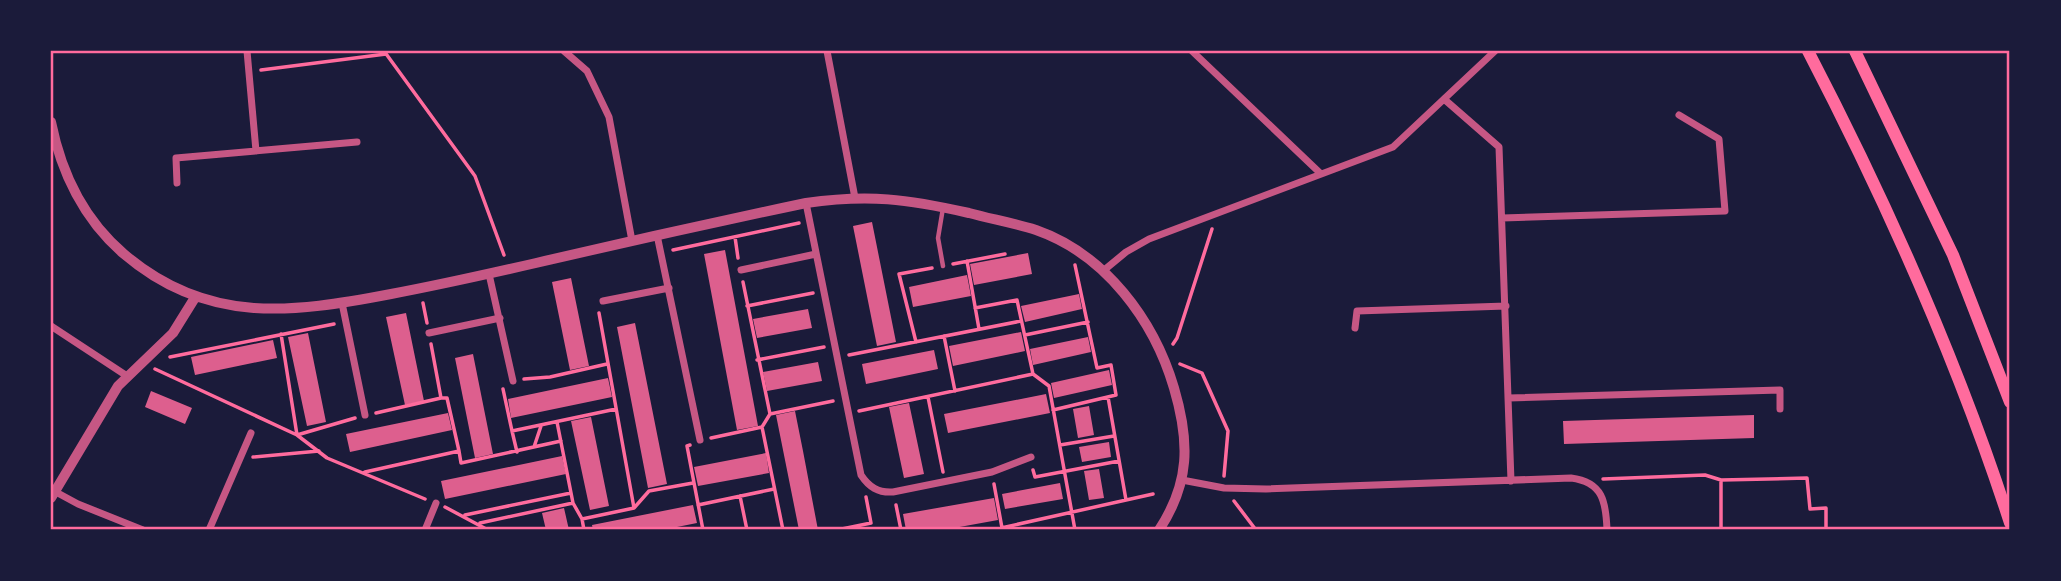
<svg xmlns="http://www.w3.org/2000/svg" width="2061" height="581" font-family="Georgia,serif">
	<rect width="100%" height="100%" fill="#1b1b3a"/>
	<path fill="#dd5f8e" d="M872 222 896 342 877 346 853 226Z
		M725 250 758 426 737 430 704 254Z
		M1028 253 1032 274 974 285 970 264Z
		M967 275 971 296 913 307 909 287Z
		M571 278 589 366 570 370 552 282Z
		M1079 294 1082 309 1025 322 1021 306Z
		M808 309 812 328 757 338 753 319Z
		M406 313 424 401 405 405 386 317Z
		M635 323 667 484 648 488 617 327Z
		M1021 332 1025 351 953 366 949 346Z
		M308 333 326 422 307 426 288 337Z
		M1088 337 1091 352 1033 365 1030 349Z
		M273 340 277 358 195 375 191 357Z
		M934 350 938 369 866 384 862 364Z
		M473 354 493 454 475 458 455 358Z
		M818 362 822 381 767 391 763 372Z
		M1109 370 1112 385 1054 398 1051 383Z
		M608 378 612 397 511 418 508 399Z
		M151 391 192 408 185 424 145 407Z
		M1046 394 1050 413 948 433 944 414Z
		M909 403 924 474 904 478 889 407Z
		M1089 406 1094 435 1078 438 1073 409Z
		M795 411 803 451 818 530H799L776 415Z
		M448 413 452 430 350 452 346 434Z
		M1754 415V438L1564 444 1563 421Z
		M591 417 609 506 590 510 571 421Z
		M1109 442 1111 457 1082 462 1079 447Z
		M766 453 769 473 698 486 694 467Z
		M562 456 566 474 445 499 441 481Z
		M1099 469 1104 498 1089 500 1084 471Z
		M1060 483 1063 499 1005 509 1002 494Z
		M994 498 998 520 943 530H906L903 514Z
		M693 505 697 523 662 530H593L592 525Z
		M564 508 569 530H546L542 513Z"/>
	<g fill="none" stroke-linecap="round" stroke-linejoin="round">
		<path stroke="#ff6b9d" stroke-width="3.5" d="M384 51 475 176 504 255
			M261 70 386 54
			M735 237 738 258
			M673 250 799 223
			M967 261 979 329
			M953 264 1005 254
			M743 282 770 414
			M423 303 427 323
			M747 306 813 293
			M975 308 1017 300 1033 374
			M599 313 634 508
			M281 334 297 435 355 418
			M1025 335 1088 322
			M944 336 955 391
			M916 342 899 274 932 268
			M1173 344 1177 338 1212 229
			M849 355 1021 321
			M170 357 334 324
			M757 360 824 347
			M1180 364 1202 373 1228 431 1224 476
			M155 369 297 435 327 458 425 499
			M524 379 550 377 607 364
			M503 389 512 431 616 409
			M928 397 943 472
			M1108 397 1126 500
			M1053 410 1116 395 1111 365 1097 368 1075 265
			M859 411 1033 374 1049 386 1075 530
			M376 413 441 398 431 344
			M557 422 573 503 582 519 584 530
			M762 427 783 530
			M512 431 517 452
			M711 438 762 427 770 414 833 401
			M690 445 687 446 703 530
			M1060 445 1114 436
			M534 447 541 426
			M459 451 461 463 561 441
			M253 457 319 451
			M1033 470 1035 477 1119 461
			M365 472 459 451 447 398H441
			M1603 479 1705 475 1721 480 1807 478 1810 509 1826 508V530
			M1721 480V530
			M994 484 1002 528
			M740 496 747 530
			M1234 501 1256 530
			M698 505 774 489
			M896 505 901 530
			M445 507 488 530
			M465 515 571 493
			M582 519 634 508 649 491 693 483
			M480 523 573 503
			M837 530 871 523 866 497
			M992 530 1153 494"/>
		<path stroke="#c65784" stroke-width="4.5" d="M943 266 938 238 943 208"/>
		<path stroke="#c65784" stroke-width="7" d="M247 51 256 151
			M564 51 587 71 609 117 632 241
			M827 51 855 198
			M1192 51 1320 173
			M1444 99 1499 147 1511 481
			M177 183 176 158 357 142
			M806 203 861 475C869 487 878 493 893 492L992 472 1031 457
			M1502 218 1725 211 1719 139 1679 115
			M657 235 700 440
			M741 270 816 254
			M1103 271 1126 252 1149 239 1393 147 1495 51
			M489 274 513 381
			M603 301 669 288
			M342 303 365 415
			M51 326 127 376
			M1355 328 1357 311 1506 306
			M429 333 500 318
			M1509 398 1780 390V409
			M1182 480 1224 488 1266 489 1571 478C1603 482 1606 502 1607 530
			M54 491 78 504 143 530
			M209 530 251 433
			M425 530 436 503"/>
		<path stroke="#c65784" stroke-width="10" d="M51 122C61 172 84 220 124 254 207 325 292 313 391 294 439 285 488 274 536 263 626 242 716 222 806 203 869 194 907 199 969 213 991 219 1014 223 1036 230 1105 254 1154 320 1174 388 1190 442 1190 483 1159 530
			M51 498 118 386 173 333 196 296"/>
		<path stroke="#ff6b9d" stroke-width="12" d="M1808 51C1887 203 1957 359 2010 523
			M1855 51 1953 255 2010 402"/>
	</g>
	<rect width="2061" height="581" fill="none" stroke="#1b1b3a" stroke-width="105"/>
	<rect x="52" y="52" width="1956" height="476" fill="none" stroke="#ff6b9d" stroke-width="2.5"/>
</svg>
